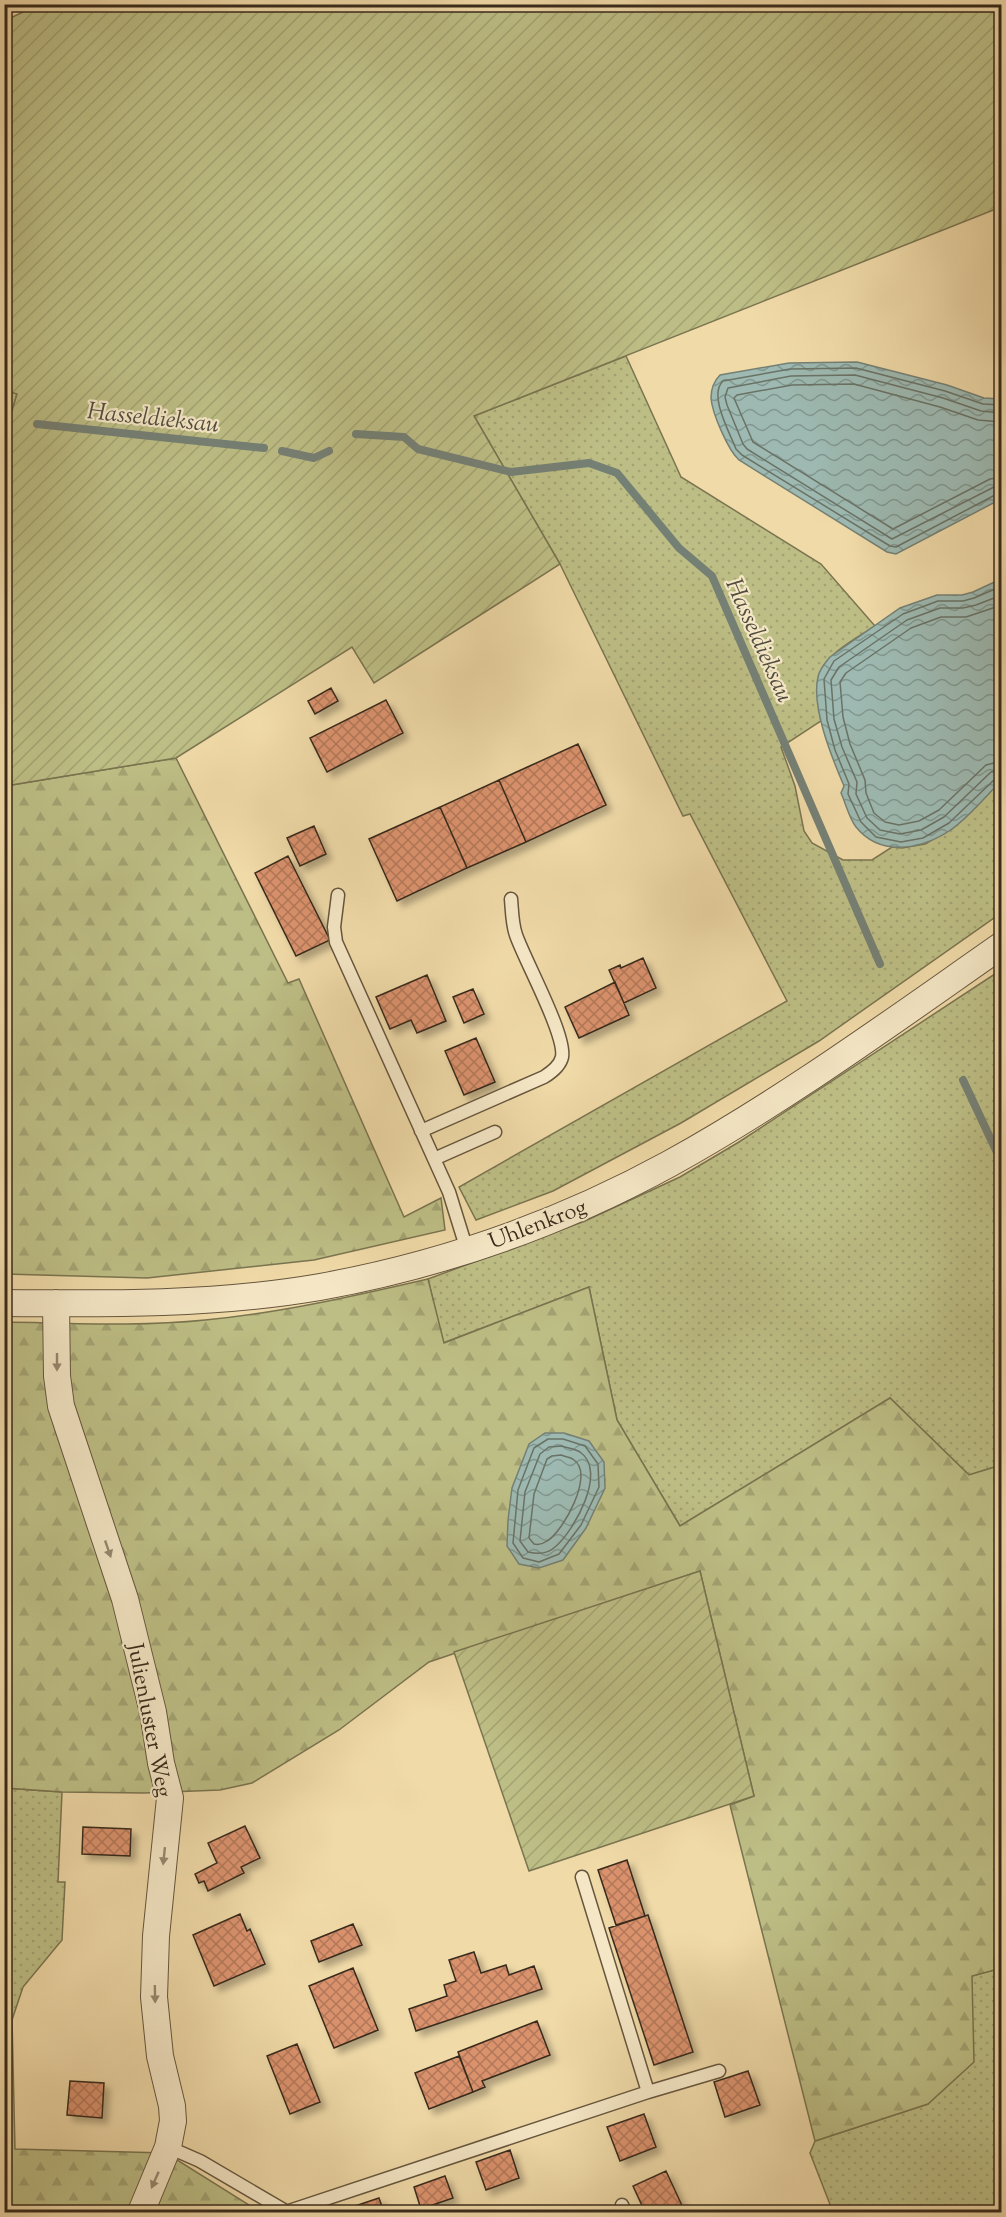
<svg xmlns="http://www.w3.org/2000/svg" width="1006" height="2217" font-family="'Sorts Mill Goudy',serif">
	<defs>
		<pattern id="grass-dots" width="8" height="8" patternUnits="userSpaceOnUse" patternTransform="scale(1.5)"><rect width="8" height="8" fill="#bdbe85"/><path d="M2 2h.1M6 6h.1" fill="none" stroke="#a3a372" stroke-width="1.8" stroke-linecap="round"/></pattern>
		<pattern id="forest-firs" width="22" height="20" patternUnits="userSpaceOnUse" patternTransform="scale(1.5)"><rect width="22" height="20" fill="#bdbe85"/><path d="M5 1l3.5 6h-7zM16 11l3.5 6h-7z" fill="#a3a372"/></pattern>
		<pattern id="garden-furrows" width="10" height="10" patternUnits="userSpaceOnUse" patternTransform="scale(1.5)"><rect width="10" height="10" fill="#bdbe85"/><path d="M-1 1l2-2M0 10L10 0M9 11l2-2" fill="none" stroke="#a3a372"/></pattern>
		<pattern id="water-waves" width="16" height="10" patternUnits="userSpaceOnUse" patternTransform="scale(1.5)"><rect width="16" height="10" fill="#9db9b1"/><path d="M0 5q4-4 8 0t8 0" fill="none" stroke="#81978f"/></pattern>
		<pattern id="building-cross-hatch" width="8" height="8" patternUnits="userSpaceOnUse" patternTransform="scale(1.5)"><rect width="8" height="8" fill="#da926d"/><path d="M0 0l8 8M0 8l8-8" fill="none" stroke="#b27759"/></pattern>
		<filter id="shadow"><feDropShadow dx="5.5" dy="5.5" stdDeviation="3" flood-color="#0004"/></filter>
	</defs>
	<rect width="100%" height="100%" fill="#f0daa8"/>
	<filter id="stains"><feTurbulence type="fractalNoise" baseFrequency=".00333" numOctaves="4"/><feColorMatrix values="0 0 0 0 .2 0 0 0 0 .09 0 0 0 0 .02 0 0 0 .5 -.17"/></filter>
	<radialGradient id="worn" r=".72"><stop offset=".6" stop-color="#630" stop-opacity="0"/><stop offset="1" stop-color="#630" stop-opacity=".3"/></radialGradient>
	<path fill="url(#grass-dots)" stroke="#7a7450" stroke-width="1.5" d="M626 356 681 477 821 564 875 626C858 637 821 656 818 679 816 692 819 708 821 721L781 747 795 786 804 831 812 843 843 860H872L892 847 902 848 925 844 953 828 1001 781V913L819 1041 681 1123 553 1191 476 1220 459 1187 787 1001 690 814 683 816 560 564 474 416Z
		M1001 970V1465L969 1475 890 1398 680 1526 617 1420 589 1287 443 1343 428 1279 585 1221 680 1177 739 1142Z
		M4 1788 62 1792 58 1882H65L62 1940 23 1987 12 2020 5 2022Z
		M1001 1968V2212H833L810 2153 815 2141 928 2104 972 1976Z"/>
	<path fill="url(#forest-firs)" stroke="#7a7450" stroke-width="1.5" d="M5 390 17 394 5 437Z
		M176 758 288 983 299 979 404 1217 441 1198 445 1230 314 1260 147 1278 5 1274V786Z
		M428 1279 444 1343 589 1287 617 1420 680 1526 890 1398 969 1475 1001 1465 1002 1968 972 1976 974 2062 928 2104 815 2141 730 1805 754 1796 700 1571 429 1662 339 1730 252 1783 220 1790 144 1793 62 1792 5 1788 4 1322C71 1323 138 1327 205 1320 280 1313 354 1296 428 1279Z
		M12 2020 15 2149 166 2153 260 2212H5L4 2022Z"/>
	<path fill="url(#garden-furrows)" stroke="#7a7450" stroke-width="1.5" d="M40 4 1001 5V207L474 416 560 564 374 683 352 647 176 758 5 786 4 437 17 394 4 390V21Z
		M700 1571 754 1796 529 1871 454 1652Z"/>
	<path fill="url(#water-waves)" stroke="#758075" stroke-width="1.5" d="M857 362 947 385 984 398 1001 399V499L896 554 887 552 739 460C728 450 712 413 711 398 711 389 714 381 720 375L789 363Z
		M1001 579V781C986 796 970 816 952 829 923 849 881 858 856 827 849 818 846 804 841 793L844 786C832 758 811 707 818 677 819 670 825 663 830 657L900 608 937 595H962L973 592Z
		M545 1433H564L589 1441 604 1462 605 1488 586 1528 563 1560 539 1568 519 1564 507 1546 508 1520 512 1488 529 1444Z"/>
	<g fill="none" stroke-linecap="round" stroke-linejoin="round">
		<path stroke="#6a7266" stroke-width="1.5" d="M1002 405 983 404 945 391 856 368 790 369 723 381C708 395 730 433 736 449L742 455 890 546 896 547 997 494H1002
			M1002 413 981 411 943 398 855 375 791 376 728 388 725 397 727 405 743 444 747 449 892 539 994 487 1002 486
			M1002 422 978 420 940 407 854 384 792 385 737 395 734 398 753 442 893 529 990 479 1002 477
			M1002 586 974 598 963 601H938L903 614 834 661 824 679 827 720 835 750 849 784 848 794 861 822 876 837 901 842 923 838 949 823 995 779 1002 777
			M1002 595 976 605 963 608H940L907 620 839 667 831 680 834 719 842 747 857 782 856 794 867 818 880 830 900 834 921 830 944 817 991 772 1002 770
			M1002 605 966 617H941L911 628 846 673 840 682 843 717 850 744 865 780 866 793 874 813 885 822 899 825 919 821 939 810 986 765 1002 761
			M548 1439H563L585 1446 598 1464 599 1487 581 1525 559 1554 539 1562 523 1558 513 1543 518 1490 534 1448Z
			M562 1446C567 1448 575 1449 580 1452 608 1471 574 1531 555 1547 548 1554 537 1554 528 1552L520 1541 525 1492 540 1454 549 1447Z
			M561 1455C565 1457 571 1457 574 1460 595 1474 563 1532 547 1541 543 1544 538 1545 534 1544L529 1538 534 1494 547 1459 552 1456Z"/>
		<path stroke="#758075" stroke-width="8" d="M4 416 8 418
			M37 424 264 448
			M356 434 404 437 418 449 511 472 589 463 617 473 679 548 712 576 880 964
			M282 451 314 458 329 451
			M963 1080 1002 1163"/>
	</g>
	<path fill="url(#building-cross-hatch)" stroke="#382a1b" stroke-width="1.5" filter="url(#shadow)" d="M331 688 338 701 315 714 308 701Z
		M386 700 403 733 327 772 310 738Z
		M578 744 606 805 526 842 499 780Z
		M499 780 526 842 467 868 440 807Z
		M440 807 467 868 397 901 369 839Z
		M314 826 326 854 300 866 287 838Z
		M288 856 330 940 296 956 255 873Z
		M643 958 656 988 624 1003 609 970 620 965 621 968Z
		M427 975 446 1021 417 1033 411 1020 390 1029 376 997Z
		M615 982 629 1015 579 1038 565 1007Z
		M473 989 484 1014 464 1023 453 997Z
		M476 1038 495 1082 464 1095 445 1051Z
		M245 1826 260 1858 241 1867 244 1873 208 1891 204 1881 199 1883 195 1874 217 1863 208 1843Z
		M83 1827 131 1829 130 1856 82 1854Z
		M627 1860 645 1916 616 1925 598 1870Z
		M240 1914 247 1931 250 1929 265 1964 214 1986 193 1935Z
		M648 1915 693 2052 654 2065 609 1928Z
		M353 1924 362 1945 319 1962 311 1941Z
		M474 1952 481 1973 506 1965 509 1975 534 1966 542 1989 416 2031 409 2009 447 1996 444 1985 456 1981 449 1960Z
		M353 1968 378 2030 334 2048 309 1986Z
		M537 2021 550 2055 482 2081 485 2087 473 2092 458 2052Z
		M297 2044 320 2102 290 2114 267 2056Z
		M459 2056 473 2092 429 2109 415 2073Z
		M748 2071 760 2105 725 2117 714 2082Z
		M70 2081 104 2083 102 2118 67 2115Z
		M644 2114 656 2147 620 2161 607 2127Z
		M510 2150 519 2178 486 2190 476 2162Z
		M666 2171 685 2212H645L633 2186Z
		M445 2176 453 2198 421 2209 414 2187Z
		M379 2198 384 2212H357L355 2206Z"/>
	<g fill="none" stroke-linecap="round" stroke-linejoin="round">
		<g stroke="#66563e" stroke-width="15">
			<path id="lane" d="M338 895 334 927 336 942 449 1192 467 1250
				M421 1131 544 1077C552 1072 560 1066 562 1057 566 1035 525 961 516 935 512 924 512 910 511 899
				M434 1159 495 1132
				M582 1877 648 2092
				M168 2147 200 2161 287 2212
				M622 2205 625 2212
				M286 2212 648 2092 719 2071"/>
		</g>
		<g stroke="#66563e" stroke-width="28">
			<path id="street" d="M4 1303C110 1304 216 1305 320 1287 441 1265 561 1223 669 1164 785 1100 893 1021 1002 945
				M56 1303 57 1376 61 1406 125 1599 153 1712 161 1763 170 1798 156 1936 154 1997 160 2056 172 2106 173 2121 168 2147 141 2212"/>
		</g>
		<use href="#lane" stroke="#f5e7c6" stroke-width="12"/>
		<use href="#street" stroke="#f5e7c6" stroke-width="26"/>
		<g stroke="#382a1b" stroke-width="7">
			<path id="rail" d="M4 6 7 4"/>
		</g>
		<use href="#rail" stroke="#f5e7c6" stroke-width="4.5" stroke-dasharray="14" stroke-linecap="butt"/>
	</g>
	<defs><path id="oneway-solid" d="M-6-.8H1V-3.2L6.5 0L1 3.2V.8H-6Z" transform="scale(1.5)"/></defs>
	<g fill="#968870">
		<use href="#oneway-solid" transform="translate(57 1362) rotate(90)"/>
		<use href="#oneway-solid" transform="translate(108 1549) rotate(71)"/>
		<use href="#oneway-solid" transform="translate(164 1856) rotate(96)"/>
		<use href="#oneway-solid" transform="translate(155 1994) rotate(89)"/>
		<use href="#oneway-solid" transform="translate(155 2180) rotate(114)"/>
	</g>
	<g text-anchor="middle" stroke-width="4.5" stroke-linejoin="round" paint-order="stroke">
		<g font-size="22" fill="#382a1b" stroke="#f5e7c6">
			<text transform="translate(537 1223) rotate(-21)" y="8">Uhlenkrog</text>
			<text transform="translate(151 1720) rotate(79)" y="8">Julienluster Weg</text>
		</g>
		<g font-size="24" font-style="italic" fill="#514e40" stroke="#f5e7c6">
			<text transform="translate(153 417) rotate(6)" y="8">Hasseldieksau</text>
			<text transform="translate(760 640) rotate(66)" y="8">Hasseldieksau</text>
		</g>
	</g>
	<rect width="1006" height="2217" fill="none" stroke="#f0daa8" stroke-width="24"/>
	<rect x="6" y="6" width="994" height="2205" fill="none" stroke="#382a1b" stroke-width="3"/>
	<rect x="12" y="12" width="982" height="2193" fill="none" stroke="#382a1b" stroke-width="1.5"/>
	<rect width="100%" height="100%" filter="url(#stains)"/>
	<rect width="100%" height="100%" fill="url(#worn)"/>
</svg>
